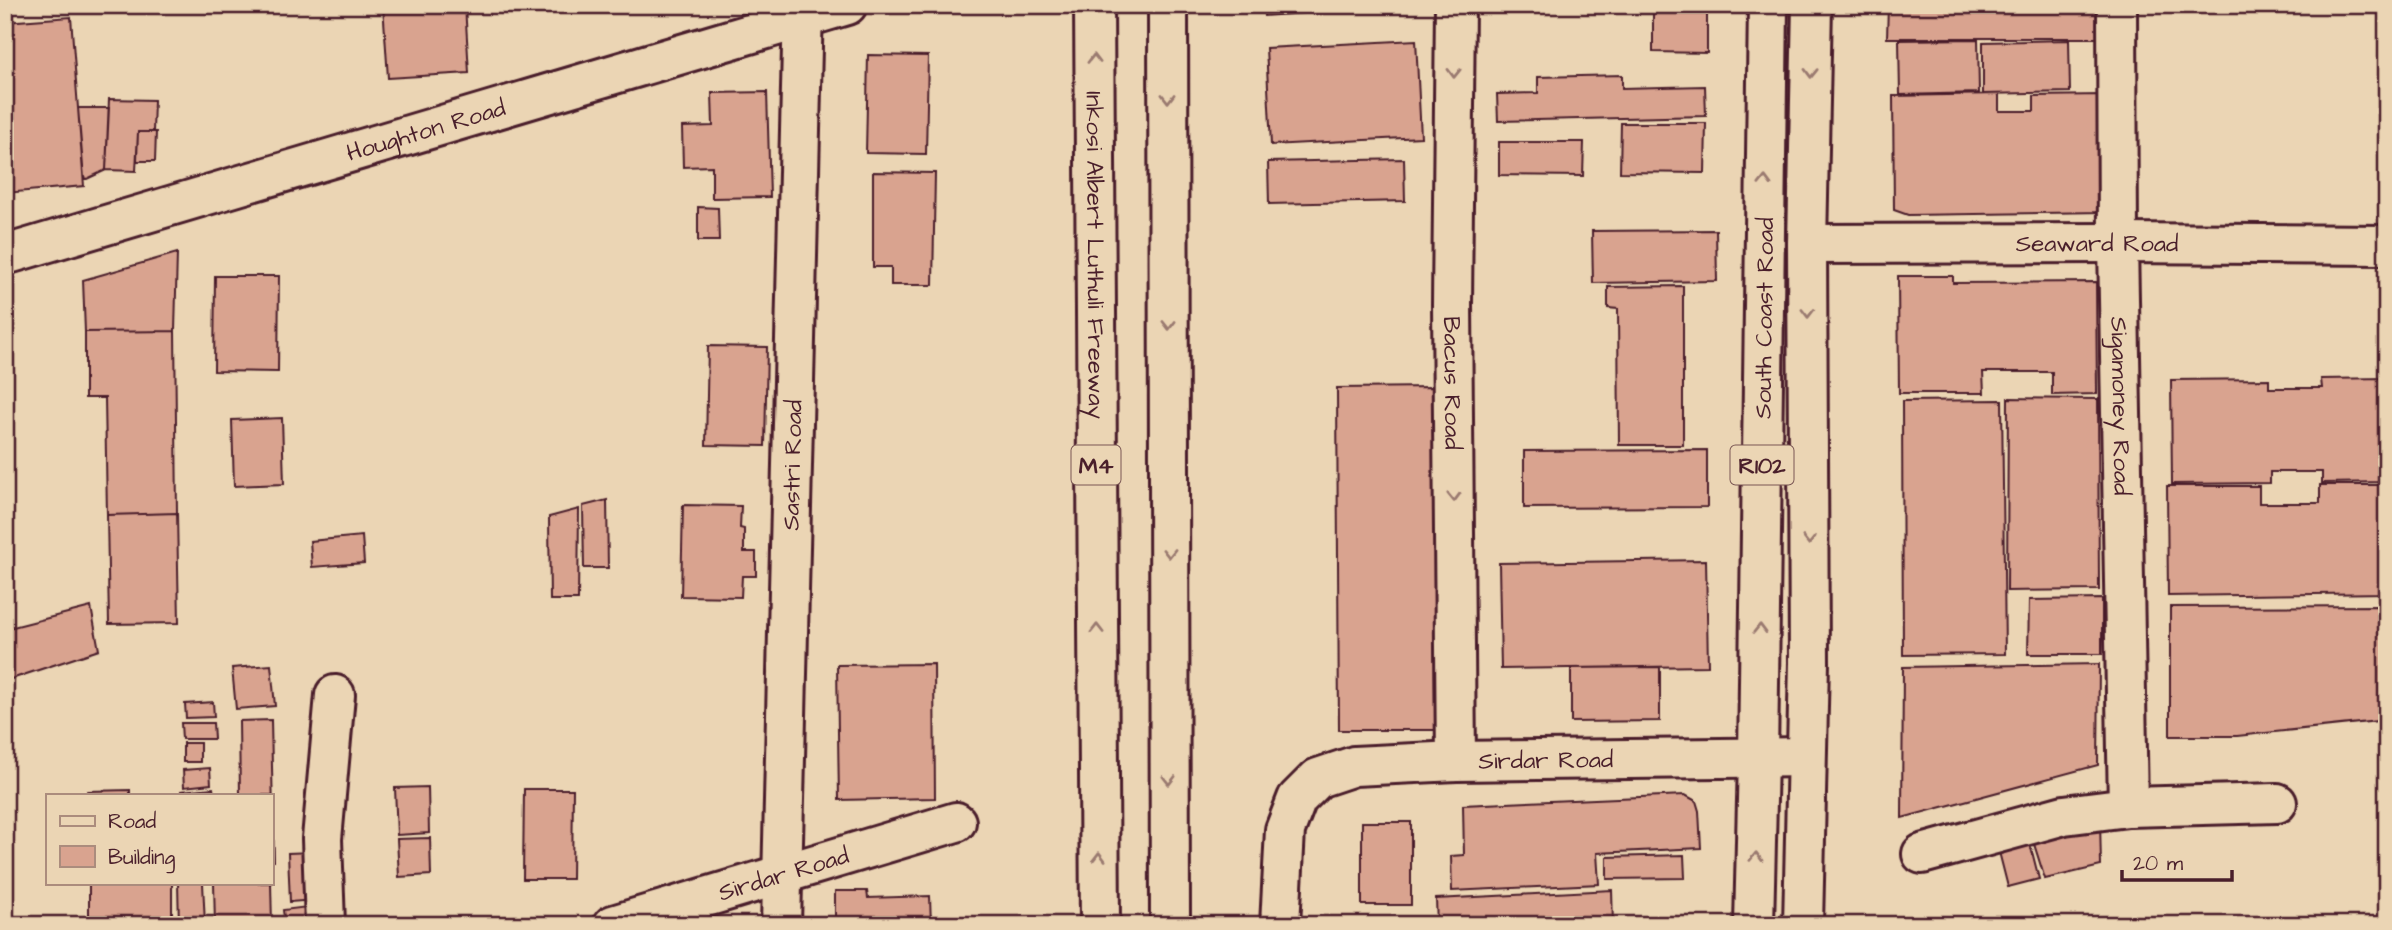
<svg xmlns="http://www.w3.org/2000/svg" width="2392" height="930" font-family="'Architects Daughter',sans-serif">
	<rect width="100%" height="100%" fill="#ebd5b4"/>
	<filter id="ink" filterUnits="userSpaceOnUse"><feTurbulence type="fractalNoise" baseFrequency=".0143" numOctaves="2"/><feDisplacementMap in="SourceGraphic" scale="14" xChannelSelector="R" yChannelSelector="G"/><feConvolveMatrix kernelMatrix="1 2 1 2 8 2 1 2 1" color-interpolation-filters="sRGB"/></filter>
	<g filter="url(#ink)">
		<path fill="#d9a38f" stroke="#4a1f2b" stroke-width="2" d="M383 5H465L469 73 388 78Z
			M1263 5H1332V11L1264 16Z
			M1653 5H1707V53L1653 52Z
			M1888 5H2107V38H1887Z
			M71 17 84 186 5 193V22Z
			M1978 39 1979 93 1900 95 1899 40Z
			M1416 40 1421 137 1271 145 1266 48Z
			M2069 40 2070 92 1983 94V42Z
			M868 55 928 56 926 154 866 153Z
			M1622 75V88L1705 86 1706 116 1498 121 1497 94 1538 93V77Z
			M767 92 770 197 712 198V166L683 167 682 127 713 126 712 93Z
			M1999 94V111H2034V96L2102 95 2103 212 1908 215 1894 210 1893 96Z
			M109 99 154 100 153 132H138L136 171 106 170Z
			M78 108H109L106 170 87 179 84 178Z
			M1621 123H1706L1705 173 1620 172Z
			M138 132H156L155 161H137Z
			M1499 142H1584L1583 176 1499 175Z
			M1404 159 1405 201 1269 204 1268 162Z
			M873 172 935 173 933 285H891V267H873Z
			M698 207 718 208 719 241H698Z
			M1716 230 1717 281 1593 283 1592 231Z
			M177 253 175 331 85 332 83 280Z
			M215 276H279L278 372 214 371Z
			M1898 276H1953V283L2096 282 2097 394 2052 395V372H1983L1984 393H1899Z
			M1683 286V445H1619L1618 309 1608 308V287Z
			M175 331 177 513 107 515 105 398H85V332Z
			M708 346 767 347 765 446 706 445Z
			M2387 378V482L2322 483V472H2270V483L2172 484 2171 380 2269 379V388H2322L2321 379Z
			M1435 387 1436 730H1339L1337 388Z
			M2008 398 2098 399 2099 590 2007 591Z
			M2002 400 2005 654 1903 655 1902 401Z
			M282 418 284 484 234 486 232 420Z
			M1707 450V507L1524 508V451Z
			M2320 485H2387V593L2168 596 2167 486H2259V503H2320Z
			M607 500 608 568H584L583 506Z
			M683 505 741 506 740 528 744 529V552H756V576H742L741 597 681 596Z
			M579 509 578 600H550L549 517Z
			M177 513 179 623 109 624 107 515Z
			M362 536 364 563 312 567 310 541Z
			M1706 560 1708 666 1501 669 1499 563Z
			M2102 599V654H2028L2029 600Z
			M2387 606V720L2237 736H2170V607Z
			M91 607 99 650 5 681V629Z
			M934 664 935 798 839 800 837 665Z
			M2099 664 2098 765 1902 818 1903 667Z
			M271 665 275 706 236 709 232 668Z
			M1660 667V721L1571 722V668Z
			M213 702 214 717 186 718 185 704Z
			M271 720 274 861H271V795H240L239 721Z
			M181 723H213L214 739H182Z
			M183 743H200V762H183Z
			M210 768 211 784 184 787 183 770Z
			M428 787 429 833 397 835 395 788Z
			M213 788 214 795H181V791Z
			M524 789H573L572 879H523Z
			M130 790V795H88V791Z
			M1685 795 1696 801 1699 811 1701 848 1597 853 1599 884 1452 891 1451 856 1464 855 1463 805Z
			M2100 820 2101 866 2045 879 2029 828Z
			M1362 822H1411V905H1362Z
			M2027 832 2039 879 2008 887 1996 840Z
			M430 838 431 875 399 877 397 839Z
			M312 852 315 900 290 902 288 853Z
			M1684 855 1685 878 1607 879V857Z
			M89 883H172V921H178V925H83V922H89Z
			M178 883H203L205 925H179Z
			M214 883H271L272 925H215Z
			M1612 890 1613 925H1437L1436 899Z
			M835 891H867L868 898 930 896 931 925H835Z
			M331 904 334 925H285L283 910Z"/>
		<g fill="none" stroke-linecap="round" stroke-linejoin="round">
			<g stroke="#4a1f2b" stroke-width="44">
				<g id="minor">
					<path id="s1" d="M1455 5 1452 304 1456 761"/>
					<path id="s2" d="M2117 5 2118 243 2128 807"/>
					<path id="s3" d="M1807 244 2118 243 2387 245"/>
					<path id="s4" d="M5 255 847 5"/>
					<path d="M1922 854 2064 815 2128 807 2277 803"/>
					<path d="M325 925 322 839 335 695"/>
					<path id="s5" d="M613 925 956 822"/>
					<path id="s6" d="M781 925 803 5"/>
					<path id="s7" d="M1280 925 1285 830 1297 799 1318 778 1354 766 1456 761 1806 757"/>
				</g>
			</g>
			<g stroke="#4a1f2b" stroke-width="44">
				<g id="highway">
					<path id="s8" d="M1094 5 1100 925"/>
					<path d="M1168 5 1170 925"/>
					<path id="s9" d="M1754 925 1758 758 1768 5"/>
					<path d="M1803 925 1809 662 1807 244 1812 5"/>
				</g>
			</g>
			<use href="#minor" stroke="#ebd5b4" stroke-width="38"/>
			<use href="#highway" stroke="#ebd5b4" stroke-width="38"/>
		</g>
		<defs><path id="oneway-chevron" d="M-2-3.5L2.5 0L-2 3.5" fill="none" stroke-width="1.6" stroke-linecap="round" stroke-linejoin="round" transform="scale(1.75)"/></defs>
		<g stroke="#9a7a70">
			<use href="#oneway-chevron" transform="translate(1094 59) rotate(-90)"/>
			<use href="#oneway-chevron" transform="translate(1454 73) rotate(91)"/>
			<use href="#oneway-chevron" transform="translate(1811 73) rotate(91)"/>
			<use href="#oneway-chevron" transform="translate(1168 98) rotate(90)"/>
			<use href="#oneway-chevron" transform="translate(1765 181) rotate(-89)"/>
			<use href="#oneway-chevron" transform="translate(1808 313) rotate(90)"/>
			<use href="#oneway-chevron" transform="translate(1169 325) rotate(90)"/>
			<use href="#oneway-chevron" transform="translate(1454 497) rotate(89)"/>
			<use href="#oneway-chevron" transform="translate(1809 540) rotate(90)"/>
			<use href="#oneway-chevron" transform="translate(1169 553) rotate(90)"/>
			<use href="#oneway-chevron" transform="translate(1097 629) rotate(-90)"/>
			<use href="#oneway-chevron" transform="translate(1760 629) rotate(-89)"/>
			<use href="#oneway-chevron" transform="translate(1169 780) rotate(90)"/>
			<use href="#oneway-chevron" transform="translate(1099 857) rotate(-90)"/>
			<use href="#oneway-chevron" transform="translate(1756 857) rotate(-89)"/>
		</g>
	</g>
	<g text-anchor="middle" stroke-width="7" stroke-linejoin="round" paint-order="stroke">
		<g fill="#ebd5b4" stroke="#7a5654" stroke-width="2">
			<rect x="1071.5" y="445.5" width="49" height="39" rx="5"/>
			<rect x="1730.5" y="445.5" width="63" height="39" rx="5"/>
		</g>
		<g font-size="23" font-weight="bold" fill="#4a1f2b">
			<text x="1096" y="473">M4</text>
			<text x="1762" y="473">R102</text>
		</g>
		<g font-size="24" fill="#4a1f2b" stroke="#ebd5b4">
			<text dy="8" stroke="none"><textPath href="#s4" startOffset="439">Houghton Road</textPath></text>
			<text dy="8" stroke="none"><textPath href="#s3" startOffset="290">Seaward Road</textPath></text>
			<text dy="8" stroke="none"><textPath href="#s8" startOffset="250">Inkosi Albert Luthuli Freeway</textPath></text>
			<text dy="8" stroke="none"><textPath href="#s9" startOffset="607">South Coast Road</textPath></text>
			<text dy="8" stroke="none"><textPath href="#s1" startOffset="378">Bacus Road</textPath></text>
			<text dy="8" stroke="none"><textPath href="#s2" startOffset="401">Sigamoney Road</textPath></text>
			<text dy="8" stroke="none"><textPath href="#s6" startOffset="460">Sastri Road</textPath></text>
			<text dy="8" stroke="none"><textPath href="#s7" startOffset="388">Sirdar Road</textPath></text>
			<text dy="8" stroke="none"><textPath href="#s5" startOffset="178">Sirdar Road</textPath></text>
		</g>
	</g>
	<rect width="2392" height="930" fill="none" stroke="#ebd5b4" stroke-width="28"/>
	<rect x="14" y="14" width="2364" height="902" fill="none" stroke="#4a1f2b" stroke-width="2.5" filter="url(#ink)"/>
	<rect x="46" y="794" width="228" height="91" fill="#ebd5b4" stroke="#ab8c7d" stroke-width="2"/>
	<rect x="60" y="816" width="35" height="10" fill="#ebd5b4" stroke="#ab8c7d" stroke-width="2"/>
	<text x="108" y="828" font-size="21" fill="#4a1f2b">Road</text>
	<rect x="60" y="846" width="35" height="21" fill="#d9a38f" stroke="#ab8c7d" stroke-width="2"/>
	<text x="108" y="864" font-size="21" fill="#4a1f2b">Building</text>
	<path d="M2122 870v10h110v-10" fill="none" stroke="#4a1f2b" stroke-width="3.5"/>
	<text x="2133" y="870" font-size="21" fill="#4a1f2b" stroke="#ebd5b4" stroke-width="5" paint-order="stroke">20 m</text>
</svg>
